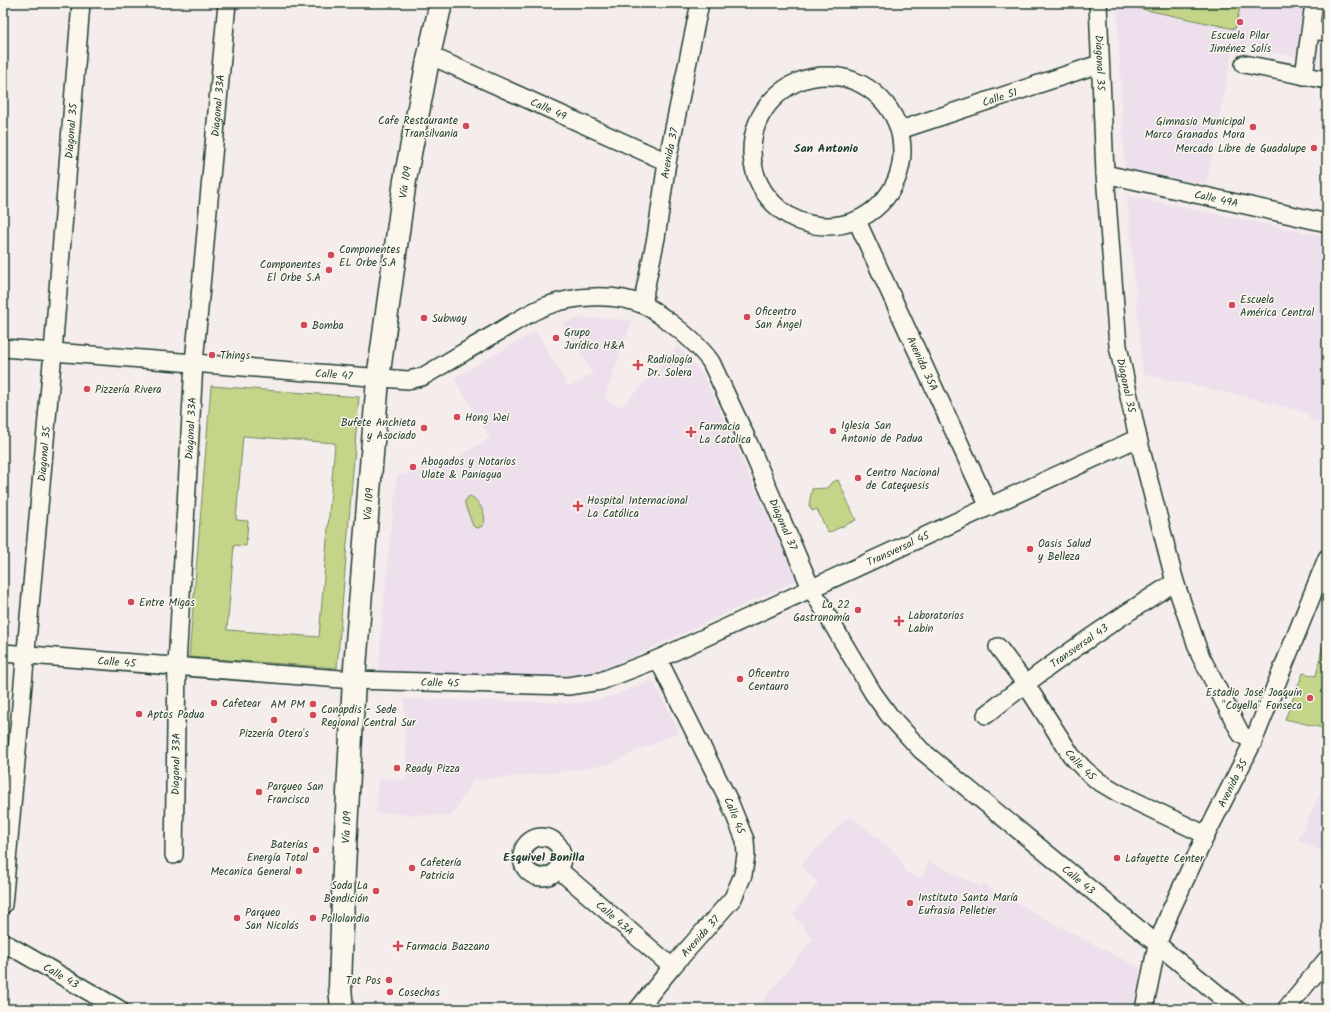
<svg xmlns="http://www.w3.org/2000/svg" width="1330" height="1012" font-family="Kalam,sans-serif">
	<rect width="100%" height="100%" fill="#f5ecec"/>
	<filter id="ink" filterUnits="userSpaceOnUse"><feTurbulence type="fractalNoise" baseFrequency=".025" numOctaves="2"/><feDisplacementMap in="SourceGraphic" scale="8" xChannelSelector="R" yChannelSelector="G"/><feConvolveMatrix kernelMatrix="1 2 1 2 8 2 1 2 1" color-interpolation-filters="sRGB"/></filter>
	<g filter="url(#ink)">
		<path fill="#eedfed" d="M1117 3H1307L1298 57 1234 45 1206 184 1125 170Z
			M1127 196 1327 237V425L1309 419 1310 414 1259 400 1143 374Z
			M583 318H606L632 321 604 399 622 407 678 346 700 371 711 392 797 580 628 659 597 671 570 676H518L378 672 389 547 397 476 457 458 490 438 454 378 536 331 568 387 593 374 562 322Z
			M653 680 679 732 609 764 552 773 473 781 451 816 376 813 378 778 407 780 404 699 578 703 589 702 613 696Z
			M1327 778V854L1298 840Z
			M850 815 899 856 905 872 922 878 929 861 981 887 984 883 995 893 998 890 1034 913 1141 969 1132 1009H756L813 939 793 914 818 883 800 865Z"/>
		<path fill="#c4d58a" stroke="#72895f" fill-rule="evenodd" d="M1129 3H1241L1235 29 1128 6Z
			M211 386 359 397 337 668 189 657ZM243 436 335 443 319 637 227 630 234 545 246 546 248 521 236 520Z
			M838 480 856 520 828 533 817 509 812 511 809 505 812 489 827 488 832 482Z
			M469 496C479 497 494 526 477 528L473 526 465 504V501Z
			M1327 626V729L1285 719 1303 673 1316 676Z"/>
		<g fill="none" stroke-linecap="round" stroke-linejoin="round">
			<g stroke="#1f3d34" stroke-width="20">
				<g id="street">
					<path id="s1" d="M1098 3 1105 174 1118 346 1138 438 1175 582 1200 655 1241 734 1253 742"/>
					<path d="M1311 30 1327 32"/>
					<path id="s2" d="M429 55 667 162"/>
					<path d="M1244 64 1327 80"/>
					<circle cx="827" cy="151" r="75"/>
					<path d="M1304 76 1314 3"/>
					<path id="s3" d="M900 130 1099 64"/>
					<path id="s4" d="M1105 174 1327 223"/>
					<path id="s5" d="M857 221 989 507"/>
					<path id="s6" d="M644 305 645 290 656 238 667 162 700 3"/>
					<path id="s7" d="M3 348 408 380 422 377C448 362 474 346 500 331 515 322 530 312 546 306 575 295 615 293 644 305 651 308 658 314 664 318 682 331 698 344 711 362L746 437 811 588 873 693 889 715 921 750 1236 1009"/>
					<path id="s8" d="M998 647 1025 683 1071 755 1084 769 1098 781 1120 794 1206 835"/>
					<path id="s9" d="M3 653 354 680 568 686 601 681 658 659 729 801 745 840 746 855 743 875 733 898 672 967 638 1009"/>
					<path id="s10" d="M658 659 1138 438"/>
					<path id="s11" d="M986 715C1046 666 1110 623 1175 582"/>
					<circle cx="542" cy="857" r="20"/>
					<path id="s12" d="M174 855 177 665 194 363 227 3"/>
					<path id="s13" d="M558 869 672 967"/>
					<path id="s14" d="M3 905 53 352 81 3"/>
					<path id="s15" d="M3 942 119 1009"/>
					<path id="s16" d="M1144 1009 1157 945 1170 912 1206 835 1253 742 1327 558"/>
					<path d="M1286 1009 1327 959"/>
				</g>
			</g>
			<g stroke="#1f3d34" stroke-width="25">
				<g id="secondary">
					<path id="s17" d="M342 1009 340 987 344 868 354 680 378 379 405 180 429 55 441 3"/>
				</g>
			</g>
			<use href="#street" stroke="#fbf7ec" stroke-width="17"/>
			<use href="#secondary" stroke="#fbf7ec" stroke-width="22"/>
		</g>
	</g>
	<g fill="#d1495b" stroke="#fbf7ec" stroke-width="1.5">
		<circle cx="1240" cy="22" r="4"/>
		<circle cx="466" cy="126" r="4"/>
		<circle cx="1253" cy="127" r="4"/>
		<circle cx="1314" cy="148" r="4"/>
		<circle cx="331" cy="255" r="4"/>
		<circle cx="329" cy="270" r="4"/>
		<circle cx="1232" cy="305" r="4"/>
		<circle cx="747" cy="317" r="4"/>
		<circle cx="424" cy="318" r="4"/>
		<circle cx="304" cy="325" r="4"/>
		<circle cx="556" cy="338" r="4"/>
		<circle cx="212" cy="355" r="4"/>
		<path d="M636 359h4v4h4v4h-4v4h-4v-4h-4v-4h4z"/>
		<circle cx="87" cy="389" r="4"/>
		<circle cx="457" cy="417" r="4"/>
		<circle cx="424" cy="428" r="4"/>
		<circle cx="833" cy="431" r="4"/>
		<path d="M689 426h4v4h4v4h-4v4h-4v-4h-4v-4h4z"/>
		<circle cx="413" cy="467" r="4"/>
		<circle cx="858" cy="478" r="4"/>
		<path d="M576 500h4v4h4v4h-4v4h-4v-4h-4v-4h4z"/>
		<circle cx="1030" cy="549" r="4"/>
		<circle cx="131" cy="602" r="4"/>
		<circle cx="858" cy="610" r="4"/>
		<path d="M897 615h4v4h4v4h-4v4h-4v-4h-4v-4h4z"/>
		<circle cx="740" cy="679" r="4"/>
		<circle cx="1310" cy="698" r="4"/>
		<circle cx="214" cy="703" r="4"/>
		<circle cx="313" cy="704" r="4"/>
		<circle cx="139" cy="714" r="4"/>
		<circle cx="313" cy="715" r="4"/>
		<circle cx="274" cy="720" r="4"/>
		<circle cx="397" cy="768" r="4"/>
		<circle cx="259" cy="792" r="4"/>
		<circle cx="316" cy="850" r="4"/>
		<circle cx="1117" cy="858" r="4"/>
		<circle cx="412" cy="868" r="4"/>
		<circle cx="299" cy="871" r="4"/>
		<circle cx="376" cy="891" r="4"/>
		<circle cx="910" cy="903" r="4"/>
		<circle cx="237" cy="918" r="4"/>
		<circle cx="313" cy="918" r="4"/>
		<path d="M396 940h4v4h4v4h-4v4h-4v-4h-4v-4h4z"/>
		<circle cx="389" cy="980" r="4"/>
		<circle cx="390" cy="992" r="4"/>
	</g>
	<g text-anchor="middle" stroke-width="3" stroke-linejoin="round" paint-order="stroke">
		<g font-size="11" fill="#1f3d34" stroke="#fbf7ec" text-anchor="start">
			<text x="1240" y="39" text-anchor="middle">Escuela Pilar<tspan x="1240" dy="13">Jiménez Solís</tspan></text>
			<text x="458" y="124" text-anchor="end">Cafe Restaurante<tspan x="458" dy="13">Transilvania</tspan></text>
			<text x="1245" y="125" text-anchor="end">Gimnasio Municipal<tspan x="1245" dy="13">Marco Granados Mora</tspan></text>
			<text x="1306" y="152" text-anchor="end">Mercado Libre de Guadalupe</text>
			<text x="339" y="253">Componentes<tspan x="339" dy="13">EL Orbe S.A</tspan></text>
			<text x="321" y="268" text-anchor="end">Componentes<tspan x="321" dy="13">El Orbe S.A</tspan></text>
			<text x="1240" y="303">Escuela<tspan x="1240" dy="13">América Central</tspan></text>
			<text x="755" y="315">Oficentro<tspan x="755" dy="13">San Ángel</tspan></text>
			<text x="432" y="322">Subway</text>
			<text x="312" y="329">Bomba</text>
			<text x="564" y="336">Grupo<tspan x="564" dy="13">Jurídico H&amp;A</tspan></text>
			<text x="220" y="359">Things</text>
			<text x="647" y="363">Radiología<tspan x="647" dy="13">Dr. Solera</tspan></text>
			<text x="95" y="393">Pizzería Rivera</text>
			<text x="465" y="421">Hong Wei</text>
			<text x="416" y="426" text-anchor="end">Bufete Anchieta<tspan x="416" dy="13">y Asociado</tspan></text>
			<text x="841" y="429">Iglesia San<tspan x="841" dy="13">Antonio de Padua</tspan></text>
			<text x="699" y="430">Farmacia<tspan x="699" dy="13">La Catolica</tspan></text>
			<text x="421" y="465">Abogados y Notarios<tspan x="421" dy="13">Ulate &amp; Paniagua</tspan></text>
			<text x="866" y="476">Centro Nacional<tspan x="866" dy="13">de Catequesis</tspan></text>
			<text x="587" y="504">Hospital Internacional<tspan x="587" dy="13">La Católica</tspan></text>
			<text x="1038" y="547">Oasis Salud<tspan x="1038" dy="13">y Belleza</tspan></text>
			<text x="139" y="606">Entre Migas</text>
			<text x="850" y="608" text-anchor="end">La 22<tspan x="850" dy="13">Gastronomía</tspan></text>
			<text x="908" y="619">Laboratorios<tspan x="908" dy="13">Labin</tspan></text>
			<text x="748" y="677">Oficentro<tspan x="748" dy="13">Centauro</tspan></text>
			<text x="1302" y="696" text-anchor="end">Estadio José Joaquín<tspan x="1302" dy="13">"Coyella" Fonseca</tspan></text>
			<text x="222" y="707">Cafetear</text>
			<text x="305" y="708" text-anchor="end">AM PM</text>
			<text x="321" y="713">Conapdis - Sede<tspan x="321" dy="13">Regional Central Sur</tspan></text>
			<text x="147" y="718">Aptos Padua</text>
			<text x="274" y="737" text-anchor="middle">Pizzería Otero's</text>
			<text x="405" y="772">Ready Pizza</text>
			<text x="267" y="790">Parqueo San<tspan x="267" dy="13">Francisco</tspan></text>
			<text x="308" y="848" text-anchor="end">Baterías<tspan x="308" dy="13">Energía Total</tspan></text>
			<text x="1125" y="862">Lafayette Center</text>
			<text x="420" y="866">Cafetería<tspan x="420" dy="13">Patricia</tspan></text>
			<text x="291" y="875" text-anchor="end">Mecanica General</text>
			<text x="368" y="889" text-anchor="end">Soda La<tspan x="368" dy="13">Bendición</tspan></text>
			<text x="918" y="901">Instituto Santa María<tspan x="918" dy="13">Eufrasia Pelletier</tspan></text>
			<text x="245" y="916">Parqueo<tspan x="245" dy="13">San Nicolás</tspan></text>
			<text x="321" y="922">Pollolandia</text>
			<text x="406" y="950">Farmacia Bazzano</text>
			<text x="381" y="984" text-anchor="end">Tot Pos</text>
			<text x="398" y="996">Cosechas</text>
		</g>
		<g font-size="11" fill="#1f3d34" stroke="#fbf7ec">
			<text dy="4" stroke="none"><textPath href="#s1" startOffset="60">Diagonal 35</textPath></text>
			<text dy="4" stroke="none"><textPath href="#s3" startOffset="105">Calle 51</textPath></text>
			<text dy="4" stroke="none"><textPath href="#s12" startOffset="751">Diagonal 33A</textPath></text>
			<text dy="4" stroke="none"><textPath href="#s2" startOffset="131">Calle 49</textPath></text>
			<text dy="4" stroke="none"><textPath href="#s14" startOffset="777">Diagonal 35</textPath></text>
			<text dy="4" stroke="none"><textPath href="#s6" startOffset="154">Avenida 37</textPath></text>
			<text dy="4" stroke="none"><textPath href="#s17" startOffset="830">Vía 109</textPath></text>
			<text dy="4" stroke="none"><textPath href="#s4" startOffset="114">Calle 49A</textPath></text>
			<text dy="4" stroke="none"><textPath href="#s5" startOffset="157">Avenida 35A</textPath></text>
			<text dy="4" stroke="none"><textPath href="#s7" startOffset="332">Calle 47</textPath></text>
			<text dy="4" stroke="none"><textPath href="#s1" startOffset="384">Diagonal 35</textPath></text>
			<text dy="4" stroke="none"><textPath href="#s12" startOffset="427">Diagonal 33A</textPath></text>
			<text dy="4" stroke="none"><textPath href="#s14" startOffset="453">Diagonal 35</textPath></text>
			<text dy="4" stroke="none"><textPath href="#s17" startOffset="506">Vía 109</textPath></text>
			<text dy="4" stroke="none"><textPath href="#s7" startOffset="930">Diagonal 37</textPath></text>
			<text dy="4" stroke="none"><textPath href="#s10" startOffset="264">Transversal 45</textPath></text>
			<text dy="4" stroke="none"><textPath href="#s11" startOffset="116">Transversal 43</textPath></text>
			<text dy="4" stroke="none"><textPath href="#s9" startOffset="114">Calle 45</textPath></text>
			<text dy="4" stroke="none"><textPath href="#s9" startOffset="438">Calle 45</textPath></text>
			<text dy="4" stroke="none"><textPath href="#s12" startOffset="91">Diagonal 33A</textPath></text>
			<text dy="4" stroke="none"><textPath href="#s8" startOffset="144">Calle 45</textPath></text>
			<text dy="4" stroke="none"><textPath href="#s16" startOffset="244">Avenida 35</textPath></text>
			<text dy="4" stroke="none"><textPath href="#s9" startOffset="835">Calle 45</textPath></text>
			<text dy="4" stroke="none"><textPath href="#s17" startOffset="182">Vía 109</textPath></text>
			<text dy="4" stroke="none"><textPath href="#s7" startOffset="1400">Calle 43</textPath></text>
			<text dy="4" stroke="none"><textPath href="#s13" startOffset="75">Calle 43A</textPath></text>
			<text transform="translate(700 936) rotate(-48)" y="4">Avenida 37</text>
			<text dy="4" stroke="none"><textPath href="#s15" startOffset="67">Calle 43</textPath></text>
		</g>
		<g font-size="12" font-weight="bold" fill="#1f3d34" stroke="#fbf7ec">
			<text x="826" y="152">San Antonio</text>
			<text x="544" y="861">Esquivel Bonilla</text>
		</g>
	</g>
	<rect width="1330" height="1012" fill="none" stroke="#fbf7ec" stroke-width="16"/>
	<rect x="8" y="8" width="1314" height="996" fill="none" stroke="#1f3d34" stroke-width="1.5" filter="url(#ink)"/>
</svg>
